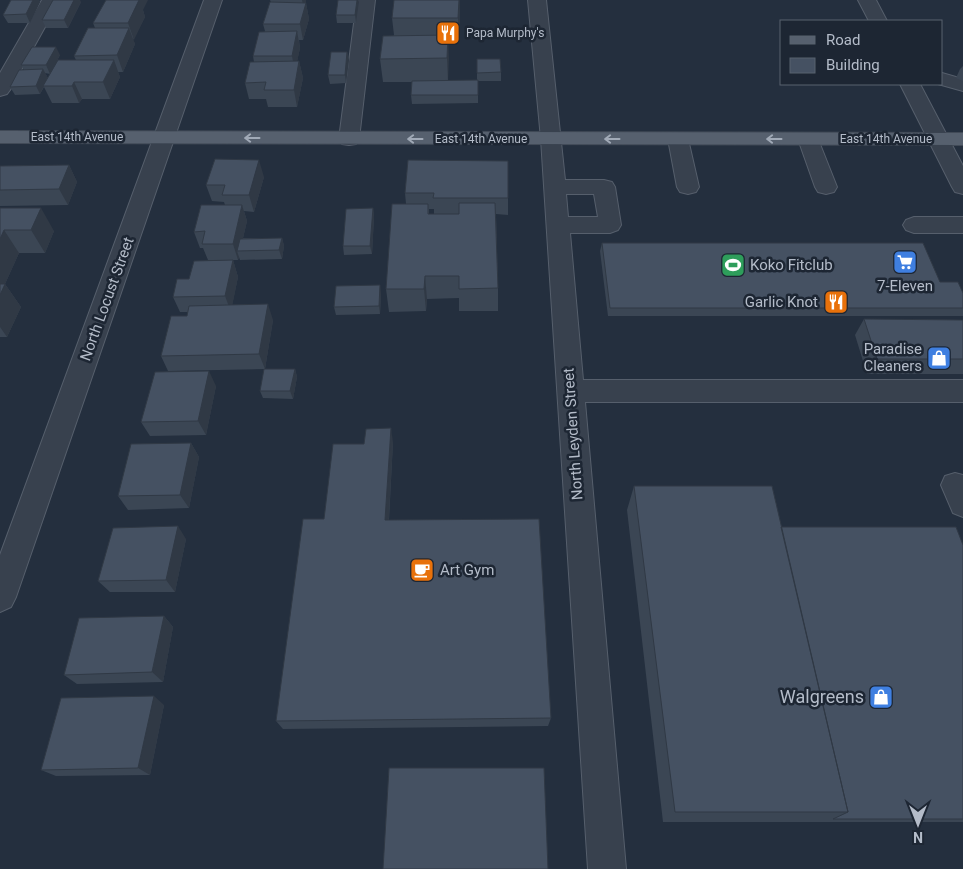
<svg xmlns="http://www.w3.org/2000/svg" width="963" height="869" font-family="Roboto,sans-serif">
	<rect width="100%" height="100%" fill="#242f3e"/>
	<g fill="none" stroke-linecap="round" stroke-linejoin="round">
		<g stroke="#565f6c" stroke-width="2">
			<path id="minor" d="M42 0H60L10 90 7 94 0 96V73Z
				M204 0H222L16 597 11 607 0 612V555Z
				M357 0H375L359 139 356 144 349 145 342 144 339 139Z
				M528 0H546L565 180H604L612 182 615 187 621 225 618 230 610 233H570L583 380H963V402H585L626 869H588L541 139ZM566 194H594L598 217H568Z
				M858 0H876L887 21H869Z
				M942 73 963 79V91L938 84H942Z
				M900 84H920L963 166V194L955 192 952 187Z
				M678 133 685 134 688 139 699 187 696 192 688 194 680 192 677 187 668 139 671 134Z
				M808 133 815 134 818 139 837 187 834 192 826 194 818 192 815 187 798 139 801 134Z
				M914 217H963V233H914L906 230 903 225 906 220Z
				M955 473 963 475V517L953 513 941 485 945 476Z"/>
		</g>
		<g stroke="#414a57" stroke-width="2">
			<path id="major" d="M0 131 963 133V145L0 143Z"/>
		</g>
		<use href="#minor" fill="#38414e" fill-rule="evenodd"/>
		<use href="#major" fill="#56606e" fill-rule="evenodd"/>
	</g>
	<path fill="#3b4654" fill-rule="evenodd" d="M11 0H39L40 2 30 23H8L3 15Z
		M270 0H306V3L309 19 303 40H299L300 48 297 61H299L303 78 297 107H268L266 99H249L245 83 254 62 253 56 265 31 263 24 271 2Z
		M460 0 459 41H448V80H477V59L501 72V81H478V103L412 104 411 95 412 82H383L380 59 394 35 392 18Z
		M81 2 68 28H46L42 20Z
		M359 2 356 23H337L336 15Z
		M143 10 145 17 133 40 135 44 123 72H118L120 77 110 99H82L79 103H52L44 87 40 94 15 95 10 87 24 70 21 65 60 55 50 74 45 73 48 78 76 60 74 56 95 28 93 23Z
		M347 52 349 60 346 83 330 84 328 75Z
		M963 66V81L956 78 960 69Z
		M408 160 508 198V215L496 214 498 288V311H459V298L427 299 426 311 389 312 386 289 406 204 405 193ZM429 209H434V214H429Z
		M69 165 77 182 68 205 0 206V166Z
		M264 177 254 212 244 211 247 221 243 238H282L284 246 282 259 240 260 239 257 238 260H208L203 248H200L194 232 225 205 224 202 212 201 206 185Z
		M0 208 54 231 45 253H19L5 284 21 307 7 337H0Z
		M373 208 374 217 372 254 344 255 343 246Z
		M602 243 940 282 963 293V316H608L600 251Z
		M233 260 238 277 232 305 273 320 265 369 168 371 161 356 187 316 188 312H180L173 297 189 279Z
		M381 293 380 314 336 315 334 307Z
		M864 319 963 320V374H867L855 335Z
		M295 369 297 377 293 399 263 398 260 391Z
		M216 386 206 435 150 436 141 422Z
		M393 442 389 520 551 718 548 726 283 729 276 721 364 444Z
		M191 443 199 457 189 508 128 510 118 496Z
		M634 486 781 527 963 545V822H663L627 510Z
		M186 539 175 592H110L98 581Z
		M164 616 173 627 163 682 77 684 64 675Z
		M164 705 150 775 56 776 41 770Z"/>
	<path fill="#303945" d="M33 0H39L40 2 30 23 26 14Z
		M74 0H80L81 2 68 28 64 20Z
		M139 0H148L143 10 145 17 134 40 128 23Z
		M302 0H306V3L309 19 303 40 300 24 304 10Z
		M357 0H358L359 2 356 23 355 15Z
		M459 0H460L459 41 458 18Z
		M129 28 135 44 123 72 117 55Z
		M297 31 300 48 295 72 292 56Z
		M448 35 449 59 448 82 447 58Z
		M56 47 60 55 50 74 46 65Z
		M347 52 349 60 346 83 345 75Z
		M114 60 120 77 110 99 103 82Z
		M299 61 303 78 297 107 294 90Z
		M43 69 48 78 40 94 36 86Z
		M74 82 82 99 79 103 72 86Z
		M259 160 264 177 254 212 249 195Z
		M69 165 77 182 68 205 59 189Z
		M242 205 247 221 240 251H237L239 257 238 260 233 244Z
		M41 208 54 231 45 253 31 230Z
		M373 208 374 217 372 254 370 246Z
		M4 230 19 253 5 284 21 307 7 337 0 327V239Z
		M282 238 284 246 282 259 279 250Z
		M233 260 238 277 231 312 225 296Z
		M425 276 427 299 426 311 424 289Z
		M380 285 381 293 380 314 379 306Z
		M268 304 273 320 265 369 259 354Z
		M295 369 297 377 293 399 290 391Z
		M209 371 216 386 206 435 198 421Z
		M391 428 393 442 388 533 385 520Z
		M191 443 199 457 189 508 180 495Z
		M178 526 186 539 175 592 166 580Z
		M164 616 173 627 163 682 152 672Z
		M154 696 164 705 150 775 138 768Z"/>
	<path fill="#455162" stroke="#303945" d="M11 0H33L26 14 3 15Z
		M53 0H74L64 20H42Z
		M106 0H139L128 23H93Z
		M338 0H357L355 15H336Z
		M394 0H459L458 18H392Z
		M270 2 306 3 300 24H263Z
		M88 28H129L117 55 74 56Z
		M297 31 292 56H253L259 32Z
		M448 35 447 58 380 59 383 36Z
		M32 47H56L46 65H21Z
		M331 52H347L345 75H328Z
		M477 59H500L501 72 477 73Z
		M58 60H114L103 82H74L72 86H43Z
		M299 61 294 90H264L266 82 245 83 250 62Z
		M43 69 36 86 10 87 19 70Z
		M478 80V95H411L412 81Z
		M215 159 259 160 249 195H222L225 185H206Z
		M408 160 508 161V198H433L434 193H405Z
		M69 165 59 189 0 190V166Z
		M459 203H495L498 288 459 289V276H425L424 289H386L392 204H428V214H459Z
		M201 205H242L233 244H202L205 231 194 232Z
		M0 208H41L31 230H4L0 239Z
		M373 208 370 246H343L346 209Z
		M282 238 279 250 237 251 240 239Z
		M602 243H923L940 282H958L963 293V308H610Z
		M233 260 225 296 173 297 177 279H189L194 261Z
		M0 284H5L0 295Z
		M380 285 379 306 334 307 336 286Z
		M268 304 259 354 161 356 171 316H187L189 306Z
		M864 319 963 320V359H877Z
		M264 369H295L290 391H260Z
		M209 371 198 421 141 422 155 372Z
		M391 428 385 520 539 519 551 718 276 721 303 519H324L333 444H364L366 429Z
		M191 443 180 495 118 496 131 444Z
		M634 486H772L848 812H675Z
		M178 526 166 580 98 581 113 528Z
		M781 527H956L963 545V819H833L848 812Z
		M164 616 152 672 64 675 79 618Z
		M154 696 138 768 41 770 61 698Z
		M389 768H544L548 869H383Z"/>
	<defs><path id="oneway-shaft" d="M-6 0H5M1.5-3L5.5 0L1.5 3" fill="none" stroke-width="1.6" stroke-linecap="round" stroke-linejoin="round" transform="scale(1.25)"/></defs>
	<g stroke="#a1aab7">
		<use href="#oneway-shaft" transform="translate(252 138) rotate(-180)"/>
		<use href="#oneway-shaft" transform="translate(415 139) rotate(-180)"/>
		<use href="#oneway-shaft" transform="translate(612 139) rotate(180)"/>
		<use href="#oneway-shaft" transform="translate(774 139) rotate(180)"/>
	</g>
	<defs>
		<g id="restaurant-square" transform="scale(1.25)"><rect x="-9" y="-9" width="18" height="18" rx="4" fill="#e8710a" stroke="#1d2633"/><path d="M-5-6h1v4h1v-4h1v4h1v-4h1v5L-1.5 .5V6h-2V.5L-5-1ZM5-6V6H3V1.5H1.5Q1.5-4 5-6Z" fill="#fff"/></g>
		<g id="supermarket-square" transform="scale(1.25)"><rect x="-9" y="-9" width="18" height="18" rx="4" fill="#3f7fe0" stroke="#1d2633"/><path d="M-6-5.5h2.5l.6 2H6L4.5 2H-2.5L-4.4-4H-6ZM-1.5 3.2a1.3 1.3 0 1 0 .1 0ZM3 3.2a1.3 1.3 0 1 0 .1 0Z" fill="#fff"/></g>
		<g id="stadium-square" transform="scale(1.25)"><rect x="-9" y="-9" width="18" height="18" rx="4" fill="#2e9e5b" stroke="#1d2633"/><path d="M0-5a6.5 5 0 1 0 0 10a6.5 5 0 1 0 0-10ZM-3.5-1.8h7v3.6h-7Z" fill="#fff"/></g>
		<g id="shop-square" transform="scale(1.25)"><rect x="-9" y="-9" width="18" height="18" rx="4" fill="#3f7fe0" stroke="#1d2633"/><path d="M-5-2.5h2.3a2.7 3.5 0 0 1 5.4 0H5L5.5 6h-11ZM-1.5-2.5h3a1.5 2.3 0 0 0-3 0Z" fill="#fff"/></g>
		<g id="cafe-square" transform="scale(1.25)"><rect x="-9" y="-9" width="18" height="18" rx="4" fill="#e8710a" stroke="#1d2633"/><path d="M-5.5-4.5H6V0H3Q3 3.5 0 3.5H-2.5Q-5.5 3.5-5.5 0ZM3-3.2v2h1.7v-2ZM-6 4.5H4V6H-6Z" fill="#fff"/></g>
	</defs>
	<g fill-rule="evenodd">
		<use href="#restaurant-square" x="448" y="33"/>
		<use href="#supermarket-square" x="905" y="262"/>
		<use href="#stadium-square" x="733" y="265"/>
		<use href="#restaurant-square" x="836" y="302"/>
		<use href="#shop-square" x="939" y="358"/>
		<use href="#cafe-square" x="422" y="570"/>
		<use href="#shop-square" x="881" y="697"/>
	</g>
	<g text-anchor="middle" stroke-width="5" stroke-linejoin="round" paint-order="stroke">
		<g font-size="12" fill="#b4bcc9" stroke="#1d2633" text-anchor="start">
			<text x="466" y="37">Papa Murphy's</text>
		</g>
		<g font-size="12" fill="#b4bcc9" stroke="#1d2633">
			<text x="77" y="141">East 14th Avenue</text>
			<text x="481" y="143">East 14th Avenue</text>
			<text x="886" y="143">East 14th Avenue</text>
		</g>
		<g font-size="15" fill="#b4bcc9" stroke="#1d2633" text-anchor="start">
			<text x="750" y="270">Koko Fitclub</text>
			<text x="905" y="291" text-anchor="middle">7-Eleven</text>
			<text x="818" y="307" text-anchor="end">Garlic Knot</text>
			<text x="922" y="354" text-anchor="end">Paradise<tspan x="922" dy="17">Cleaners</tspan></text>
			<text x="440" y="575">Art Gym</text>
		</g>
		<g font-size="15" fill="#b4bcc9" stroke="#1d2633">
			<text transform="translate(107 299) rotate(-70)" y="5">North Locust Street</text>
			<text transform="translate(573 434) rotate(-94)" y="5">North Leyden Street</text>
		</g>
		<g font-size="18" fill="#b4bcc9" stroke="#1d2633" text-anchor="end">
			<text x="864" y="703">Walgreens</text>
		</g>
	</g>
	<rect x="780" y="20" width="162" height="65" fill="#1d2633" stroke="#59626f"/>
	<rect x="790" y="36" width="25" height="8" fill="#56606e" stroke="#59626f"/>
	<text x="826" y="45" font-size="15" fill="#b4bcc9">Road</text>
	<rect x="790" y="58" width="25" height="15" fill="#455162" stroke="#59626f"/>
	<text x="826" y="70" font-size="15" fill="#b4bcc9">Building</text>
	<g transform="translate(918 824) rotate(180)" stroke="#1d2633" stroke-width="4" paint-order="stroke">
	<path d="M0-4L9 19L0 12L-9 19Z" fill="#b4bcc9"/>
	<text y="-8" font-size="14" font-weight="bold" text-anchor="middle" fill="#b4bcc9">N</text>
	</g>
</svg>
